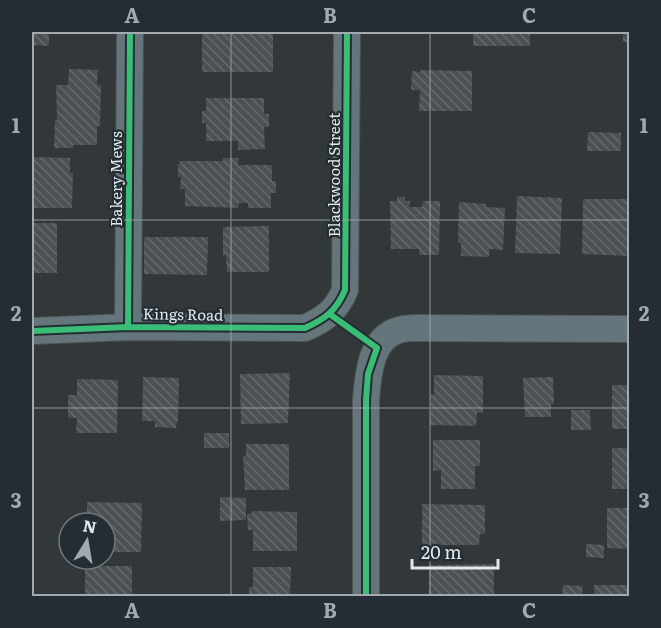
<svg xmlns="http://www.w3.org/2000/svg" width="661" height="628" font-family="Literata,serif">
	<defs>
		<pattern id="building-back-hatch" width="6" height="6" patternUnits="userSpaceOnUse" patternTransform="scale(1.5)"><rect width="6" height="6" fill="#4d5053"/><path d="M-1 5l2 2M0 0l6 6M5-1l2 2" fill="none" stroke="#66696c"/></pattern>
	</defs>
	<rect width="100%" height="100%" fill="#32373a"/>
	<path fill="url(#building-back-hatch)" d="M32 32H49V46L32 45Z
		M202 32H273V72H202Z
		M473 32H530V46H473Z
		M623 32H630V42H623Z
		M69 69 98 70 97 85H101L100 126H97V145H73V148H54L55 120H57L56 85H68Z
		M420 70 472 71V111H419L420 90H411L412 71 421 72Z
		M206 98H264V114H269V127H264L265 149 238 150V141H206V123H202V111H206Z
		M588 132 621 133V151H587Z
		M32 157 70 158V173H73L72 208H32Z
		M223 158H239L238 165H272V181H276V193H271V208H248V203H239L238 208 185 206V189H180L181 177H178V164H180V161H223Z
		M517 196 562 198 560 254 515 253Z
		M397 197H405V201H410L409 207H422L423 201H440L439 255H419V249H391L390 201H397Z
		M583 199H630L629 256 582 254Z
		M459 202 486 204V207L505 208 503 250 490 249 489 257 461 256V243L458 242Z
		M32 223H57V273H32Z
		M269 226V272H227L226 255 223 256V227Z
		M144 237H208L207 275 144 274Z
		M290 373 288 423 241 424 240 374Z
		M434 375 483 376V413H477L476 426 430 425 431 394 434 395Z
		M143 377 179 378 178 422 177 421 176 428 155 427V421H142Z
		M553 377 554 404H551V417H525L523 378Z
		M77 379 118 380 117 433H76L77 418H68V395H77Z
		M612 385H630V429H612Z
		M571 410H590L591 430H571Z
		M204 433H229V448H204Z
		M433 440H480V466H475V489H441V470L433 471Z
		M246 444H289V490H245L243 456H246Z
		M612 448H630V489H612Z
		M220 497 246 498V520L220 521Z
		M87 502 142 503 141 552H105V523H87Z
		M422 504 485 505V534H480L479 545H422Z
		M607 508H630V549L607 548Z
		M252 511 297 512V551H253V530H248L247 514 252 513Z
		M586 544 604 545V558L586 557Z
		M494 564V596H429V565Z
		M85 566H132V596H85Z
		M253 567H291L290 596H249V587H253Z
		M563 585 583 586 582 596H562Z
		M594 585H630V596H594Z"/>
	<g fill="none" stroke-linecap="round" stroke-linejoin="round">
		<g stroke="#4f5356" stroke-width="28">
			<path id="street" d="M128 327 130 32
				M32 331 128 327 305 328C325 319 336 311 345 290L347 32
				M366 596V400C368 376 370 338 399 330 405 328 412 328 418 328L630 329"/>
		</g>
		<use href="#street" stroke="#64767b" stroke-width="26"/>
		<g stroke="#252d34" stroke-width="10">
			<path id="cycleway" d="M331 315 377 348 368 374 366 400V596
				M128 327 130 32
				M32 331 128 327 305 328C325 319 336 311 345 290L347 32"/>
		</g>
		<use href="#cycleway" stroke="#3abd76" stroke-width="6"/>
	</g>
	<path fill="none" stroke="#a4a9ae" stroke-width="1.5" stroke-opacity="0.55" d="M231 32V596M430 32V596M32 220H630M32 408H630"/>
	<g text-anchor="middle" stroke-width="4.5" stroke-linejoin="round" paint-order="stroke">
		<g font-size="15" fill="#e2e7ec" stroke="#252d34">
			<text transform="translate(335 175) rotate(-90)" y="5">Blackwood Street</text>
			<text transform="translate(117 179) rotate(-90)" y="5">Bakery Mews</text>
			<text transform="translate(183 315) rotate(1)" y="5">Kings Road</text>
		</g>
	</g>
	<rect width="661" height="628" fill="none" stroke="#252d34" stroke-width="66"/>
	<g transform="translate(87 541) rotate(11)"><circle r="28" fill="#252d34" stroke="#71777e" stroke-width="1.5"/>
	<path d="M0-4.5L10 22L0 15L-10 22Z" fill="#a4a9ae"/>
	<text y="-9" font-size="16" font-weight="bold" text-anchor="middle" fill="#e2e7ec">N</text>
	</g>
	<path d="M412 559v9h86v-9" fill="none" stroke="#e2e7ec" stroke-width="3"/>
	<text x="421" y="559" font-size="18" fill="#e2e7ec" stroke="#252d34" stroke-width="4.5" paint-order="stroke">20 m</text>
	<rect x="33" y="33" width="595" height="562" fill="none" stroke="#a4a9ae" stroke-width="2"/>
	<g font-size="20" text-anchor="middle" font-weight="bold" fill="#a4a9ae">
		<text x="132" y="23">A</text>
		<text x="330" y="23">B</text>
		<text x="529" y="23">C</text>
		<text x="16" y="133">1</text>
		<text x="644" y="133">1</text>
		<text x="16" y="321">2</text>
		<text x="644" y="321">2</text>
		<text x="16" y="508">3</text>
		<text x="644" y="508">3</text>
		<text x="132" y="618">A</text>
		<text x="330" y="618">B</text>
		<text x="529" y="618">C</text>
	</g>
</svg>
